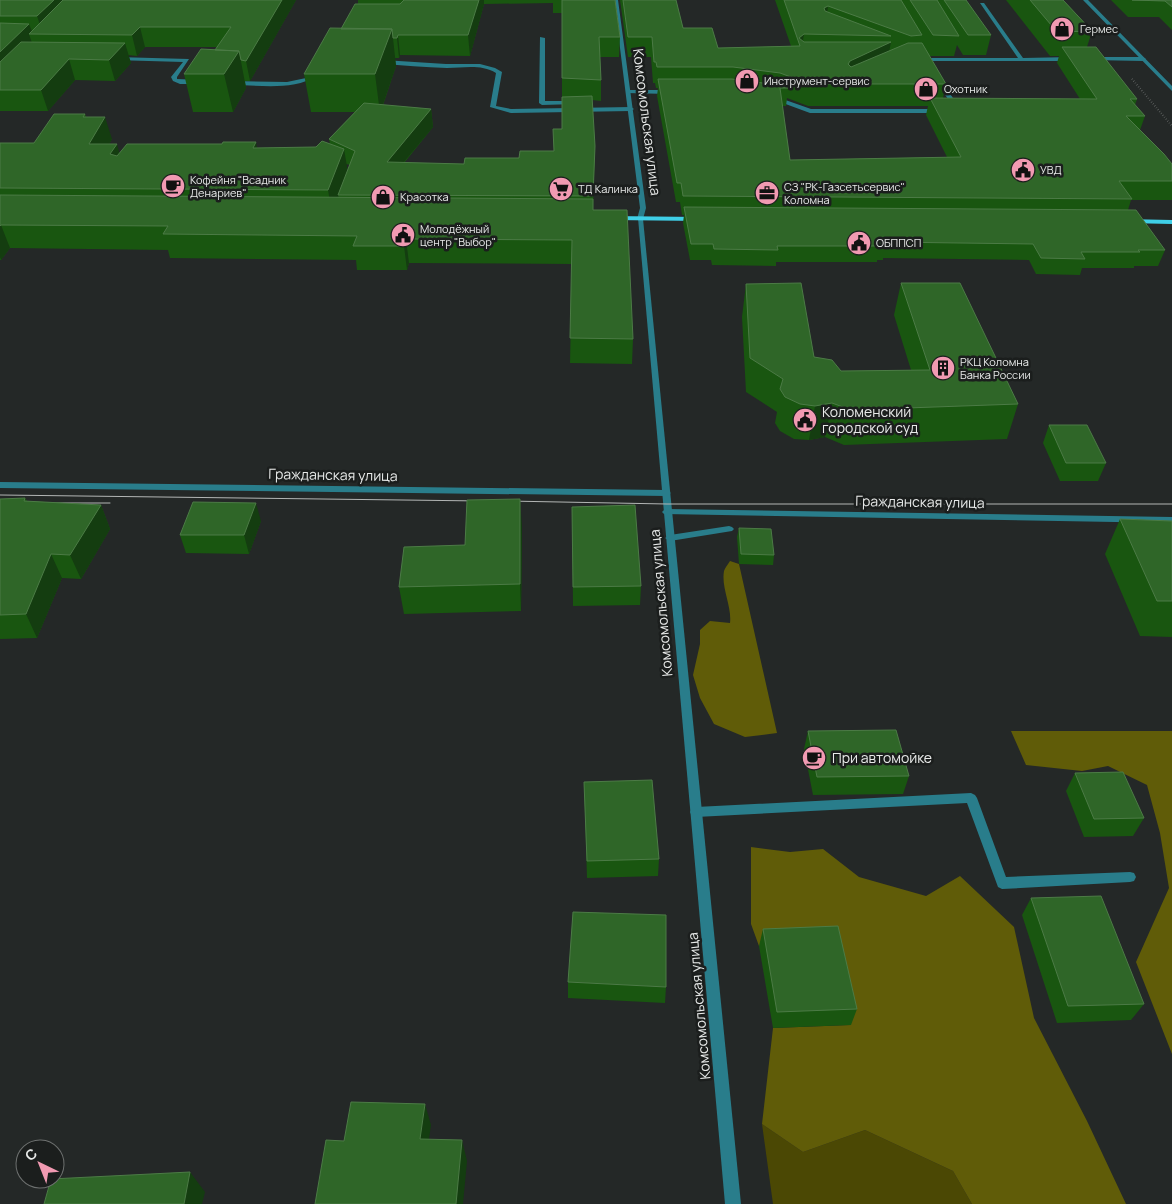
<svg xmlns="http://www.w3.org/2000/svg" width="1172" height="1204" font-family="Manrope,sans-serif">
	<rect width="100%" height="100%" fill="#242827"/>
	<path fill="#4b4804" d="M762 1124 803 1152 865 1130 953 1171 972 1204H773Z"/>
	<path fill="#605c08" d="M730 561 739 564 777 733 745 737 714 724 700 698 693 675 700 644V630L710 621 730 623C732 606 721 588 724 571 725 568 728 564 730 561Z
		M1011 731H1172V1054L1136 962 1169 888 1160 833 1147 785 1108 766 1082 771 1026 765Z
		M751 847 790 852 823 849 859 877 926 896 960 876 1014 927 1034 1018 1087 1121 1126 1204H972L953 1171 865 1130 803 1152 762 1124 773 1028 850 1025 832 943 759 946 751 924Z"/>
	<g fill="none" stroke-linecap="round" stroke-linejoin="round">
		<path stroke="#707372" stroke-width="2" stroke-dasharray="0.5 2" stroke-linecap="butt" d="M1132 79 1172 126"/>
		<path fill="#297d8b" fill-rule="evenodd" d="M980 3H984L1023 58 1072 57 1075 59 1072 61H924L920 53H924L928 58H1018Z
			M540 37 545 38V101H574L576 102V104L542 105 539 103Z
			M116 57 189 59 177 77V79L200 80 203 82 200 84H180L173 81 171 77 183 62 114 60V58Z
			M1094 57H1143L1146 59 1143 61 1092 60V58Z
			M383 60 446 64H480L495 68 502 72 496 106 511 109 631 107 634 109 631 111 511 113 490 107 496 73C481 64 464 68 447 68 425 67 402 66 381 63V61Z
			M315 73 318 75 317 76C292 91 260 85 232 85L229 83 232 81 287 82 306 78Z
			M936 78H940L960 109 959 110H955L935 79Z
			M628 90H669L672 92 669 94 626 93V91Z
			M774 96 811 109H939L942 111 939 113H810L772 99 771 98Z
			M729 526 732 527 734 529 732 531 670 541 665 538 670 535Z
			M971 793 975 795 977 798 1006 877 1130 872 1134 873 1136 877 1134 881 1130 882 1002 889 998 887 967 803 696 817 692 816 690 812 692 808 696 807Z"/>
		<path fill="#297d8b" fill-rule="evenodd" d="M614 0H618L646 208 643 219 640 221 637 219 640 208Z
			M1083 0H1088L1172 86V91Z
			M0 482 666 490 671 493 666 496 0 488Z
			M667 509 1172 517V523L664 514 662 512 664 510Z"/>
		<path fill="#297d8b" fill-rule="evenodd" d="M638 218 643 219 741 1204H725Z"/>
		<path fill="#3fcfe7" fill-rule="evenodd" d="M609 216 700 217 704 219 700 221 612 220H609Z
			M1124 219 1172 220V224L1127 223 1123 221Z"/>
		<path stroke="#b3b6b5" stroke-width="1" d="M0 495 482 501
			M507 501 667 504H1172
			M42 503H110"/>
	</g>
	<path fill="#195610" fill-rule="evenodd" d="M0 0H296L250 81H245L246 88 233 112H193L184 74 215 50 218 47H145L137 56 128 55 131 63 115 81 75 80 48 111H0Z
		M358 0H615L620 37 619 57H600L601 80V101L592 100 595 146 593 210 633 339 632 364 570 363 572 264 409 263 407 270H357L356 260 170 258 168 250 10 248 1 260H0V143H34L85 114 86 117 112 139 109 144 119 153 257 148 316 147 330 144 329 139 355 112H311L304 74 341 29 358 4ZM553 3V13H562V129L554 151 519 158 464 164 404 163 433 127 431 109 383 105 396 66 395 58H399L400 55 470 56 484 4ZM346 164 350 165 347 171Z
		M620 0H676L683 28 718 48 791 46 775 0H966L991 35 986 55H963L957 45 954 56H929L946 84 943 98 1080 99 1057 63 1059 56H1050L1006 0H1063L1092 31 1087 47 1137 99 1135 105 1145 116 1140 130 1172 164V200H1131L1128 210 1165 250 1158 266H1134V268H1082L1080 275 1036 274 1029 260 883 258V260H877V262H776V266L712 265 711 260H690L683 223 684 215H682L680 202H676L657 96 658 88H656L655 83H653L651 57H628ZM787 98 808 106H928L926 115 947 157 790 160 782 106H786Z
		M1111 0H1172V30L1159 17H1128Z
		M901 283 1018 404 1007 439 844 445 825 437 809 440 794 439 780 431 775 423 777 412 746 392 742 317 746 284 814 357 841 371 911 370 894 315Z
		M1049 425 1106 463 1098 481H1060L1043 443Z
		M25 498 27 501 101 505 110 529 81 579 62 578 37 638 0 639V499Z
		M572 507 641 586 640 605 573 606Z
		M1120 519 1172 521V637L1140 636 1105 554Z
		M261 521 249 554 186 553 180 535Z
		M522 526 521 611 404 614 399 587 465 545Z
		M739 528 774 555 773 565 739 564 737 537Z
		M808 731 909 776 903 794 813 795 804 749Z
		M1075 773 1144 818 1133 836 1084 837 1066 791Z
		M584 782 659 859 658 876 587 878Z
		M1031 898 1144 1004 1131 1020 1057 1023 1022 915Z
		M763 929 857 1009 851 1025 773 1028 759 946Z
		M568 982 666 987 665 1003 568 998Z"/>
	<path fill="#143d10" d="M54 0H79L43 34 37 16Z
		M282 0H296L250 81 246 61Z
		M479 0H484V4L470 56 468 35Z
		M828 6 826 25 824 8Z
		M29 24 33 34H29L33 46 0 80V52Z
		M140 27 145 47 137 56 132 35Z
		M392 29 396 66 380 113 375 74Z
		M804 34 801 54 799 38Z
		M398 35 400 55 399 58 397 38Z
		M891 42 887 63 846 81 845 85 850 61Z
		M125 43 131 63 115 81 109 60Z
		M239 51 246 88 233 112 224 74Z
		M69 59 75 80 48 111 41 90Z
		M431 109 433 127 389 180 387 162Z
		M105 117 112 139 96 166 89 144Z
		M256 142 260 164 253 148Z
		M117 144 123 166 110 154Z
		M344 149 348 172 332 213 328 190Z
		M1 225 10 248 1 260 0 257V226Z
		M406 239 409 263 407 270 404 246Z
		M832 403 825 437 809 440 815 406Z
		M520 499 522 526 521 611 520 584Z
		M256 503 261 521 249 554 244 535Z
		M101 505 110 529 81 579 70 555Z
		M51 554 62 578 37 638 26 614Z
		M425 1104 431 1125 426 1160 420 1139Z
		M462 1140 467 1161 463 1204H456Z
		M190 1172 205 1192 202 1204H184Z"/>
	<path fill="#2f6628" stroke="#4c7b46" d="M0 0H54L37 16H0Z
		M63 0H282L246 61 241 60 239 51 215 50 231 27H140L132 35 29 34Z
		M404 0H479L468 35H398L397 38H393L392 29H341L355 4H400Z
		M562 0H615L620 37H599L601 80 562 78Z
		M623 0H676L683 28H712L718 48 800 46 784 0H901L922 35 911 36 828 6 824 8 825 11 891 36 804 34 799 38 804 42H891L850 61 848 64 851 67 908 43H922L946 84H810L780 73 733 67H657L656 62H654L652 37H628Z
		M910 0H937L959 36 933 35Z
		M944 0H966L991 35H968Z
		M1030 0H1063L1092 31 1057 32Z
		M1132 0H1172V7L1165 1Z
		M0 23 29 24 0 52Z
		M330 28 392 29 375 74H304Z
		M21 42 125 43 109 60 69 59 41 90H0V62Z
		M1062 47H1096L1137 99H1130L1145 116H1126L1164 154 1172 164V181H1119L1132 199 683 196 681 183H677L658 79H732L778 85 788 88H780L790 160 961 157 930 98 1097 99Z
		M201 49 239 51 224 74H184Z
		M592 96 595 146 593 196 338 195 355 151 329 139 364 103 431 109 387 162 464 164 465 158H519L520 151H554L553 129H562V97Z
		M54 114H85L83 117H105L89 144H117L110 154 117 156 127 144H222L223 142H256L253 148 316 147 322 141 344 149 328 190 0 188V143H34Z
		M0 195 593 199V210H627L633 339 570 338 572 240 406 239 404 246H353L357 236 163 234 168 226 1 225 0 226Z
		M684 207 1136 210 1165 250H1138L1140 252H1081L1085 259 1041 258 1033 244 886 242V244H879L880 246H777L778 250 714 249 713 244H691Z
		M801 283 814 357 832 360 841 371 930 370 901 283H960L1018 404 851 410 832 403 815 406 800 404 785 397 780 389 783 379 750 358 746 284Z
		M1049 425H1087L1106 463H1066Z
		M25 498 24 501 101 505 70 555 51 554 26 614 0 615V499Z
		M520 499V584L399 587 404 547 465 545 467 500Z
		M193 502 256 503 244 535H180Z
		M635 505 641 586 573 587 572 507Z
		M1120 519 1172 521V601H1157Z
		M739 528 771 529 774 555 741 554Z
		M896 730 909 776 817 777 808 731Z
		M1123 772 1144 818 1094 819 1075 773Z
		M652 780 659 859 587 861 584 782Z
		M1101 896 1144 1004 1068 1006 1031 898Z
		M573 912 666 915V987L568 982Z
		M838 926 857 1009 777 1012 763 929Z
		M351 1102 425 1104 420 1139 462 1140 456 1204H315L326 1140 344 1141Z
		M190 1172 184 1204H44L51 1179Z"/>
	<defs>
		<g id="shop-disc" transform="scale(1.25)"><circle r="9.5" fill="#f19ab2" stroke="#1b1e1d"/><path d="M-5-2.5h2.3a2.7 3.5 0 0 1 5.4 0H5L5.5 6h-11ZM-1.5-2.5h3a1.5 2.3 0 0 0-3 0Z" fill="#111"/></g>
		<g id="civic-disc" transform="scale(1.25)"><circle r="9.5" fill="#f19ab2" stroke="#1b1e1d"/><path d="M-.6-6.5H3V-4.5H.6V-3L4-1V1h2V6H-6V1h2V-1L-.6-3ZM-1.2 2.5V6h2.4V2.5Z" fill="#111"/></g>
		<g id="cafe-disc" transform="scale(1.25)"><circle r="9.5" fill="#f19ab2" stroke="#1b1e1d"/><path d="M-5.5-4.5H6V0H3Q3 3.5 0 3.5H-2.5Q-5.5 3.5-5.5 0ZM3-3.2v2h1.7v-2ZM-6 4.5H4V6H-6Z" fill="#111"/></g>
		<g id="supermarket-disc" transform="scale(1.25)"><circle r="9.5" fill="#f19ab2" stroke="#1b1e1d"/><path d="M-6-5.5h2.5l.6 2H6L4.5 2H-2.5L-4.4-4H-6ZM-1.5 3.2a1.3 1.3 0 1 0 .1 0ZM3 3.2a1.3 1.3 0 1 0 .1 0Z" fill="#111"/></g>
		<g id="office-disc" transform="scale(1.25)"><circle r="9.5" fill="#f19ab2" stroke="#1b1e1d"/><path d="M-6-3h4V-5.5h4V-3h4V5H-6ZM-1-4.5V-3h2v-1.5ZM-6 0V1H6V0Z" fill="#111"/></g>
		<g id="building-disc" transform="scale(1.25)"><circle r="9.5" fill="#f19ab2" stroke="#1b1e1d"/><path d="M-4-6H4V6H1V3H-1V6H-4ZM-2.5-4.3h1.7v1.8h-1.7ZM.8-4.3h1.7v1.8H.8ZM-2.5-1h1.7V.8h-1.7ZM.8-1h1.7V.8H.8Z" fill="#111"/></g>
	</defs>
	<g fill-rule="evenodd">
		<use href="#shop-disc" x="1062" y="29"/>
		<use href="#shop-disc" x="747" y="81"/>
		<use href="#shop-disc" x="926" y="89"/>
		<use href="#civic-disc" x="1023" y="170"/>
		<use href="#cafe-disc" x="173" y="186"/>
		<use href="#supermarket-disc" x="561" y="189"/>
		<use href="#office-disc" x="767" y="193"/>
		<use href="#shop-disc" x="383" y="197"/>
		<use href="#civic-disc" x="403" y="235"/>
		<use href="#civic-disc" x="859" y="243"/>
		<use href="#building-disc" x="943" y="368"/>
		<use href="#civic-disc" x="805" y="420"/>
		<use href="#cafe-disc" x="814" y="758"/>
	</g>
	<g text-anchor="middle" stroke-width="5" stroke-linejoin="round" paint-order="stroke">
		<g font-size="11" fill="#e8eae9" stroke="#1b1e1d" text-anchor="start">
			<text x="1080" y="33">Гермес</text>
			<text x="764" y="85">Инструмент-сервис</text>
			<text x="944" y="93">Охотник</text>
			<text x="1040" y="174">УВД</text>
			<text x="190" y="184">Кофейня "Всадник<tspan x="190" dy="13">Денариев"</tspan></text>
			<text x="784" y="191">СЗ "РК-Газсетьсервис"<tspan x="784" dy="13">Коломна</tspan></text>
			<text x="578" y="193">ТД Калинка</text>
			<text x="400" y="201">Красотка</text>
			<text x="420" y="233">Молодёжный<tspan x="420" dy="13">центр "Выбор"</tspan></text>
			<text x="876" y="247">ОБППСП</text>
			<text x="960" y="366">РКЦ Коломна<tspan x="960" dy="13">Банка России</tspan></text>
		</g>
		<g font-size="14" fill="#e8eae9" stroke="#1b1e1d">
			<text transform="translate(647 122) rotate(83)" y="5">Комсомольская улица</text>
			<text transform="translate(333 475) rotate(1)" y="5">Гражданская улица</text>
			<text transform="translate(920 502) rotate(1)" y="5">Гражданская улица</text>
			<text transform="translate(661 603) rotate(-95)" y="5">Комсомольская улица</text>
			<text transform="translate(699 1006) rotate(-95)" y="5">Комсомольская улица</text>
		</g>
		<g font-size="14" fill="#e8eae9" stroke="#1b1e1d" text-anchor="start">
			<text x="822" y="417">Коломенский<tspan x="822" dy="16">городской суд</tspan></text>
			<text x="832" y="763">При автомойке</text>
		</g>
	</g>
	<g transform="translate(40 1164) rotate(317)"><circle r="24" fill="#1b1e1d" stroke="#6d706f"/>
	<path d="M0-4L9 19L0 12L-9 19Z" fill="#f19ab2"/>
	<text y="-8" font-size="14" font-weight="bold" text-anchor="middle" fill="#e8eae9">С</text>
	</g>
</svg>
